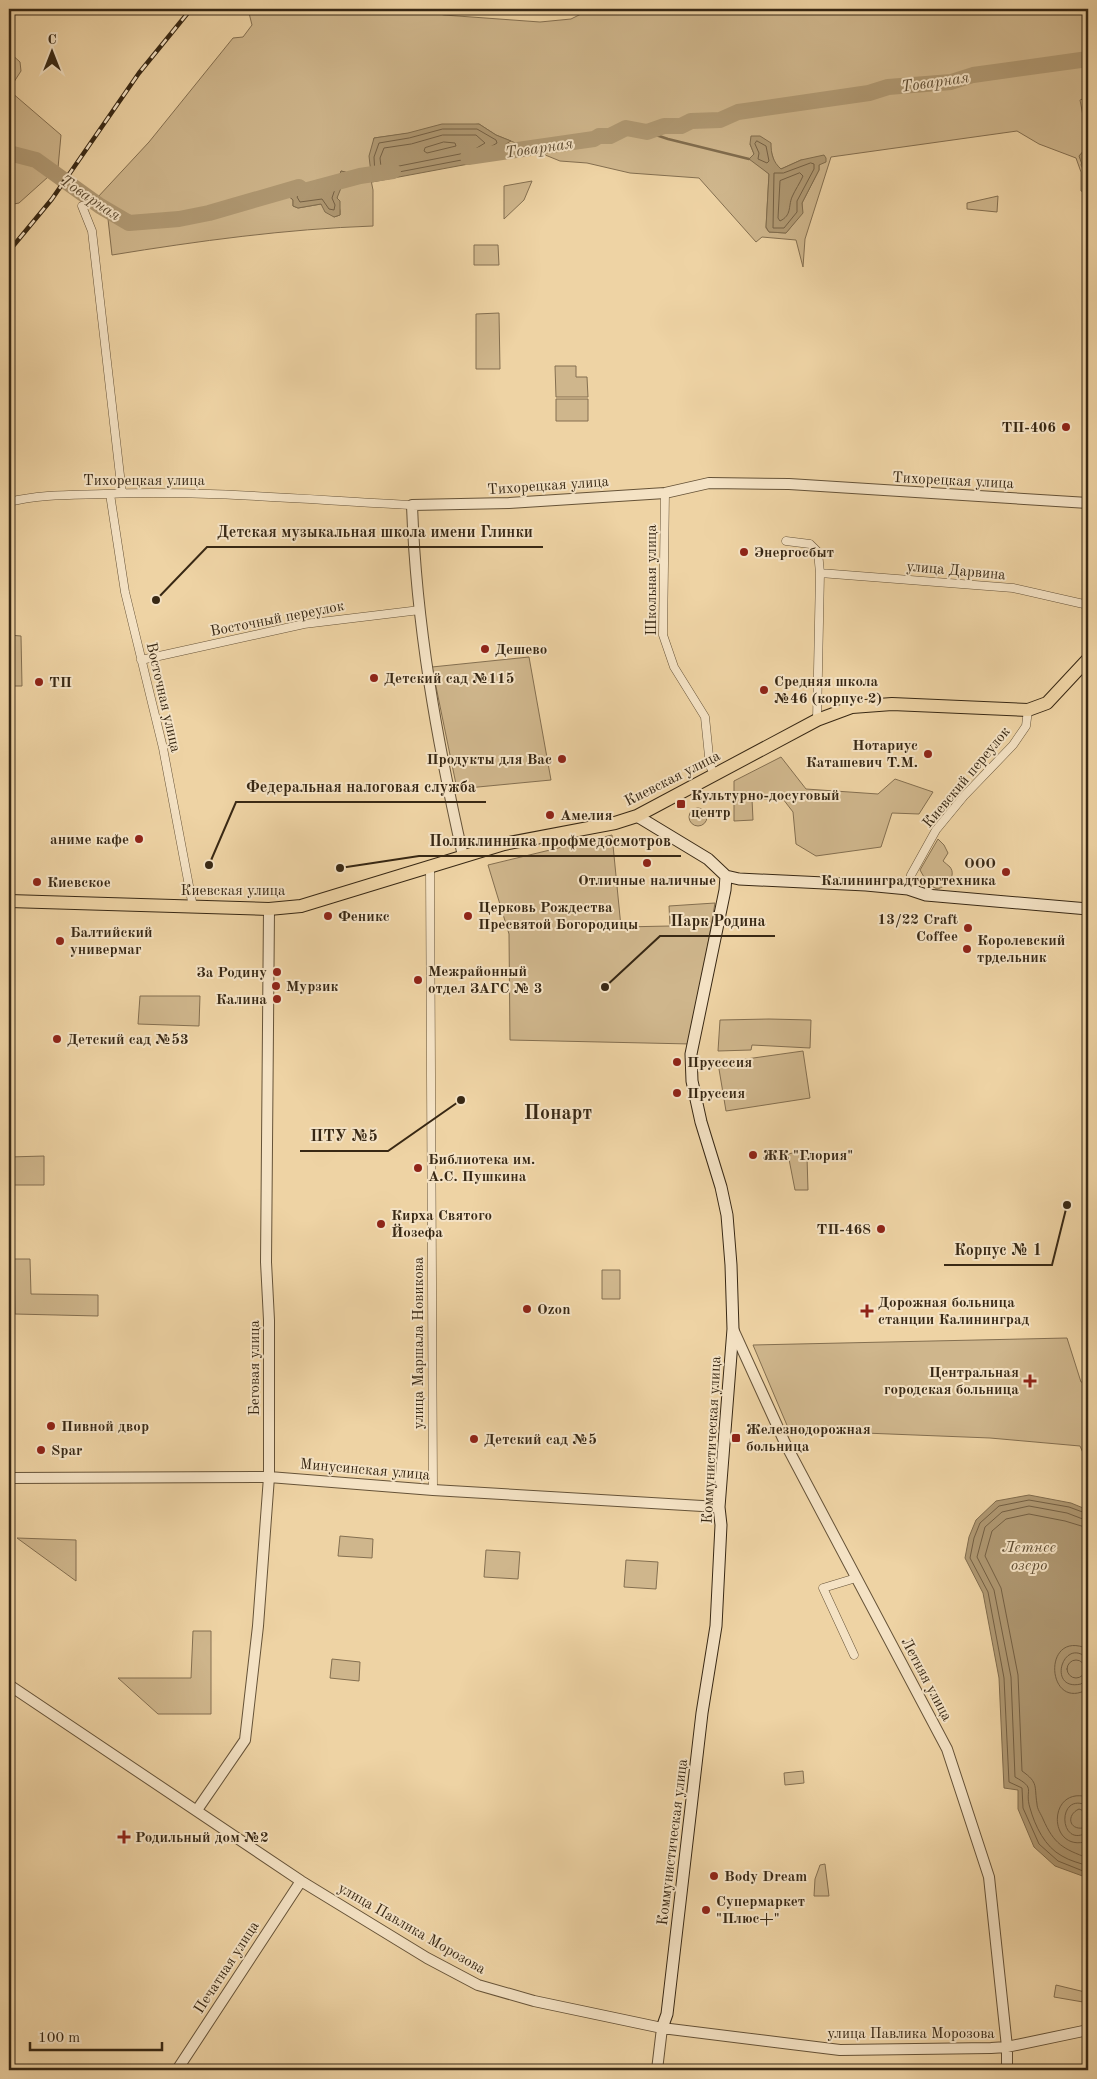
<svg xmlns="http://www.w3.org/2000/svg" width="1097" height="2079" font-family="'Old Standard TT',serif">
	<rect width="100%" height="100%" fill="#eed3a4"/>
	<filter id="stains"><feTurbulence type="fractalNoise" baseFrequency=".004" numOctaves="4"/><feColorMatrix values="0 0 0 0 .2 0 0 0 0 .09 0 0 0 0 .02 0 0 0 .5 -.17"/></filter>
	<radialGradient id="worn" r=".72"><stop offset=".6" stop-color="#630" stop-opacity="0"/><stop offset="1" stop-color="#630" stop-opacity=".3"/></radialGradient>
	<path fill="#cfb68c" stroke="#846f50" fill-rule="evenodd" d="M253 9H420L444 15 540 22 571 19 591 9H1088V97L1080 100 1084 121 1088 122V148L1085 149 1081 165 1085 173V184L1088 186V193L1081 191V172L1076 158 1039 144 1017 131 831 157 805 239 803 267 796 240 762 237 756 242 699 178 630 173 587 163 560 161 496 135 479 124 374 138 370 175 373 190V226C286 229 198 241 112 255L108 219 97 198 149 142 233 38 243 37 252 25 249 13ZM750 144 771 151 775 164 781 169 801 160 819 164V170L802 203V213L786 233 769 232 766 228 769 174 750 158 754 154ZM341 171 360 176C351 180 337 186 337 198 337 204 341 208 340 215L334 217 321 204 298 208 293 206V200L288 196C305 183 320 186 339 178Z
		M9 52 20 62 21 71 12 85 11 92 61 135 58 168 19 203 9 205Z
		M532 181 524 200 504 219V186Z
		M998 196 997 212 967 209V203Z
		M474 245H498L499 265H474Z
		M499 313 500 369H476V314Z
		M555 366H576V377H587L588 397H556Z
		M556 399H588V421H556Z
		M9 635 21 636 22 686H9Z
		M529 657 551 780 457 789 432 667Z
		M781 757 806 789 878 794 895 779 933 792 919 814 892 813 881 847 816 856 796 844 793 812 783 799H752L753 820 734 821V781Z
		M689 817a9 9 0 1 1 18 0a9 9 0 1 1-18 0Z
		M612 835 621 927 670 926 669 906 715 903 691 1044 510 1040 509 934 488 865Z
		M938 839 944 845 948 853 943 861C945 863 948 865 950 867 957 876 946 887 937 889L928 884 920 870Z
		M140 996H200L199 1026 138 1024Z
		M769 1019 811 1020 810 1048 752 1045 751 1050 718 1051 720 1020Z
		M803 1051 810 1098 726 1111 718 1063Z
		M797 1152 807 1157 808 1190H795L788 1154Z
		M44 1156V1185H9V1157Z
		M14 1259H30L31 1294 98 1295V1316L15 1314Z
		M602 1270H620V1299H602Z
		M1067 1338 1081 1382 1088 1383V1464L1080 1446 990 1438 789 1430 753 1345Z
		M340 1536 373 1539 372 1558 338 1556Z
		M17 1538 76 1540V1581Z
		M486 1550 520 1552 518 1579 484 1577Z
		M626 1560 658 1562 656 1589 624 1587Z
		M193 1631H211V1714H158L118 1678H191Z
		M332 1659 360 1662 359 1681 330 1678Z
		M803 1771 804 1783 785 1785 784 1773Z
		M825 1864 829 1896H814L815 1879 820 1865Z
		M1056 1985 1085 1992 1083 2002 1054 1997Z"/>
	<path fill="#b09973" stroke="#806c4d" d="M442 124H479L496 135 511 141 474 163 372 182 369 156 374 138 408 133Z
		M751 136H760L771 143C771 154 773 162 781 169L801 160 824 155 826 158V162L819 165V170L802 203 803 213 786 233 769 232 766 227 769 174 749 159 754 154 750 144Z
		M1088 148V186L1085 184V173L1079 156 1085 149Z
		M341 171 360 176V181H347L341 188 337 198 340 201V215L334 217 325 212 321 204 298 208 293 206V200L288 195C305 183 320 186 339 178Z
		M1029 1495 1071 1503 1088 1510V1878L1055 1866 1034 1847 1018 1809V1790L1004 1788 999 1678 983 1593 965 1558 969 1537 976 1520 996 1501Z"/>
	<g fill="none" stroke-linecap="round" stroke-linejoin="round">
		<path stroke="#746044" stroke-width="1" d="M443 129H477L496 140 497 143 472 158 378 176 375 175 374 157 379 143 409 138Z
			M443 135H476L485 143 470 152 384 169 381 167 380 158 384 148 411 144Z
			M757 141 766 146 769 161 767 163 758 159 759 153 755 144Z
			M444 142 455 143 456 146 427 153 424 151 425 148Z
			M811 163 814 164V169L797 201V212L784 228H773L774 173H783Z
			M800 173 803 176C800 183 795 190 792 197 788 207 792 215 780 221L778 218 780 181Z
			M333 187 335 189 332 198 335 205 334 210 329 209 322 199 300 202 297 197 301 192Z
			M1088 1514 1069 1507 1029 1500 999 1506 980 1523 974 1538 970 1558 988 1592 1004 1678 1009 1782 1022 1788 1023 1808 1039 1844 1058 1861 1088 1873
			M1088 1521 1067 1513 1029 1506 1002 1512 985 1527 977 1557 994 1590 1011 1677 1015 1777C1037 1789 1024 1789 1030 1808 1035 1826 1045 1847 1062 1856 1070 1861 1080 1863 1088 1866
			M1088 1528 1065 1521 1029 1514 1006 1519 992 1531 985 1556 1001 1588 1018 1675 1022 1771C1039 1783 1034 1786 1037 1804 1037 1809 1041 1814 1043 1819 1054 1844 1063 1849 1088 1858
			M1088 1649C1041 1627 1046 1714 1088 1689
			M1088 1659C1063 1634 1046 1692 1081 1684L1088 1677
			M1067 1669a9 9 0 1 1 18 0a9 9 0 1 1-18 0Z
			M1088 1797C1046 1785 1048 1855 1088 1841
			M1088 1806C1056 1789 1058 1851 1088 1832
			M1088 1816 1084 1811 1079 1809C1066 1815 1069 1830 1083 1828L1088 1822"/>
		<path stroke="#806c4d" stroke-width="2.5" d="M647 132 668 139 749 159"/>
		<path stroke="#b09973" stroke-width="16" d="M9 153 36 160 100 206 129 223 179 219 209 213 299 187 304 191 360 176 393 171
			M468 157 594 139 599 136H610L626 128 647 132 664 126H681L691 121 720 120 738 112 869 93 888 87 951 82 973 75 1088 59"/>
		<g stroke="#665338" stroke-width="9">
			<path id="minor" d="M82 206 92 231 122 493
				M665 493 663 635 674 667 705 717 710 766 715 775
				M110 494 125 592 163 748 193 907
				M9 502C40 494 72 495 104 494 206 490 310 500 412 505
				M786 541 810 544 818 552 820 573 817 720
				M820 573 1013 588 1088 605
				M141 660 304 624 420 610
				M430 866 433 1490
				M908 889 911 875 936 830 964 796 1013 745 1026 726 1028 710
				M854 1655 823 1588 856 1578"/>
		</g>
		<g stroke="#665338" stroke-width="12">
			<path id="tertiary" d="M463 856C437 741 416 624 412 505L509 503 665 493 709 483 789 484 1088 503
				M733 1329 785 1443 947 1749 989 1877 1007 2047V2070
				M9 1478 269 1477 433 1490 719 1507
				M9 1685 301 1881 427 1958 478 1985 534 2001 662 2028 840 2050 991 2048 1007 2047 1088 2030
				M197 1810 245 1740 258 1626 269 1477V1320L266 1262 269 909
				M177 2070 301 1881
				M657 2070 662 2028"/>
		</g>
		<g stroke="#382814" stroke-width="13">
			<path id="secondary" d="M637 816 708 859 726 876 739 879 866 885 908 889 926 895 1088 909
				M662 2028 667 2014 702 1713 716 1626 721 1525 719 1507 733 1329 731 1265 727 1215 721 1187 701 1122 692 1081 691 1054 725 890 726 876"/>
		</g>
		<g stroke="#382814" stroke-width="14">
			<path id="primary" d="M9 901 269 909 301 906 504 844 615 823 637 816 817 720 852 707 892 704 1028 710 1047 703 1088 659"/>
		</g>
		<use href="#minor" stroke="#f4e2c4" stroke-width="8"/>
		<use href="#tertiary" stroke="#f4e2c4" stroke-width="10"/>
		<use href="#secondary" stroke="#f4e2c4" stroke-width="11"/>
		<use href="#primary" stroke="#eed3a4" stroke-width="12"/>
		<g stroke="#382814" stroke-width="4.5">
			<path id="rail" d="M9 251 52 199 139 73 191 9"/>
		</g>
		<use href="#rail" stroke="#f4e2c4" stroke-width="2.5" stroke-dasharray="8" stroke-linecap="butt"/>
	</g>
	<g fill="#8f2418" stroke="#f4e2c4" stroke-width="2">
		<circle cx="1066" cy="427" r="5"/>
		<circle cx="744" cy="552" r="5"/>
		<circle cx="485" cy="649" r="5"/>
		<circle cx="374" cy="678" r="5"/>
		<circle cx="39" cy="682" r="5"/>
		<circle cx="764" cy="690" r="5"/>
		<circle cx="928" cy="754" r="5"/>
		<circle cx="562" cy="759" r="5"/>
		<rect x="676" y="799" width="10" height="10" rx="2.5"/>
		<circle cx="550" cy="815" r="5"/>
		<circle cx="139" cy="839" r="5"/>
		<circle cx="647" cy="863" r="5"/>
		<circle cx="1006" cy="872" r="5"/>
		<circle cx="37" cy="882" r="5"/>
		<circle cx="328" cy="916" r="5"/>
		<circle cx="468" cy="916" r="5"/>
		<circle cx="968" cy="928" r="5"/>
		<circle cx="60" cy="941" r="5"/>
		<circle cx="967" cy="949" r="5"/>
		<circle cx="277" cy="972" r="5"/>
		<circle cx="418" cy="980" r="5"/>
		<circle cx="276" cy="986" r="5"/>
		<circle cx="277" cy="999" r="5"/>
		<circle cx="57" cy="1039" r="5"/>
		<circle cx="677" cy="1062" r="5"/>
		<circle cx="677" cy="1093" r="5"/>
		<circle cx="753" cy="1155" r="5"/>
		<circle cx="418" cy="1168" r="5"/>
		<circle cx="381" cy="1224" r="5"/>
		<circle cx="881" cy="1229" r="5"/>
		<circle cx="527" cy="1309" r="5"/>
		<path d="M864.5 1303.5h5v5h5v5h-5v5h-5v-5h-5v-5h5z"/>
		<path d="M1027.5 1373.5h5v5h5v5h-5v5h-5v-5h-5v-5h5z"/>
		<circle cx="51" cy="1426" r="5"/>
		<rect x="731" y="1433" width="10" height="10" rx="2.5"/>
		<circle cx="474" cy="1439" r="5"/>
		<circle cx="41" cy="1450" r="5"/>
		<path d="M121.5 1829.5h5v5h5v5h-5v5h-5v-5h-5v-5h5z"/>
		<circle cx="714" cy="1876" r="5"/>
		<circle cx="706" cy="1910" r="5"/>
	</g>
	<g text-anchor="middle" stroke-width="4" stroke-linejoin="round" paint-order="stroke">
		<g font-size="15" font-weight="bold" fill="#382814" stroke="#f4e2c4" text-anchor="start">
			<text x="1056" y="432" text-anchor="end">ТП-406</text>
			<text x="754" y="557">Энергосбыт</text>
			<text x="495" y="654">Дешево</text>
			<text x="384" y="683">Детский сад №115</text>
			<text x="774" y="686">Средняя школа<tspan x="774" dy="17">№46 (корпус 2)</tspan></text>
			<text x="49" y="687">ТП</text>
			<text x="918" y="750" text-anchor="end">Нотариус<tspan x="918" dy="17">Каташевич Т.М.</tspan></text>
			<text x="552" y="764" text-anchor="end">Продукты для Вас</text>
			<text x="691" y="800">Культурно-досуговый<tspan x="691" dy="17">центр</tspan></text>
			<text x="560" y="820">Амелия</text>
			<text x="129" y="844" text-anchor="end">аниме кафе</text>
			<text x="996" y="868" text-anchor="end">ООО<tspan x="996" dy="17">Калининградторгтехника</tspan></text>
			<text x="647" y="885" text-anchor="middle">Отличные наличные</text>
			<text x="47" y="887">Киевское</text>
			<text x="478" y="912">Церковь Рождества<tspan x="478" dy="17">Пресвятой Богородицы</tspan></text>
			<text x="338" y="921">Феникс</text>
			<text x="958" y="924" text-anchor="end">13/22 Craft<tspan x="958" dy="17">Coffee</tspan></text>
			<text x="70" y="937">Балтийский<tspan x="70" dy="17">универмаг</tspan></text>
			<text x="977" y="945">Королевский<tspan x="977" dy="17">трдельник</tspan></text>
			<text x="428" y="976">Межрайонный<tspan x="428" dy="17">отдел ЗАГС № 3</tspan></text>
			<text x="267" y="977" text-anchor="end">За Родину</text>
			<text x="286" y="991">Мурзик</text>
			<text x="267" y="1004" text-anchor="end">Калина</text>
			<text x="67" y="1044">Детский сад №53</text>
			<text x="687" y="1067">Прусссия</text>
			<text x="687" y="1098">Пруссия</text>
			<text x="763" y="1160">ЖК "Глория"</text>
			<text x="428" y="1164">Библиотека им.<tspan x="428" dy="17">А.С. Пушкина</tspan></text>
			<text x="391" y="1220">Кирха Святого<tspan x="391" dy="17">Йозефа</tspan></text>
			<text x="871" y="1234" text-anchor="end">ТП-468</text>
			<text x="878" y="1307">Дорожная больница<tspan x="878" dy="17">станции Калининград</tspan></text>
			<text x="537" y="1314">Ozon</text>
			<text x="1019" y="1377" text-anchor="end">Центральная<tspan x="1019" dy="17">городская больница</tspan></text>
			<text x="61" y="1431">Пивной двор</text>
			<text x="746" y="1434">Железнодорожная<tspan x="746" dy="17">больница</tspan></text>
			<text x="484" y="1444">Детский сад №5</text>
			<text x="51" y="1455">Spar</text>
			<text x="135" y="1842">Родильный дом №2</text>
			<text x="724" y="1881">Body Dream</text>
			<text x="716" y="1906">Супермаркет<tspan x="716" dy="17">"Плюс+"</tspan></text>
		</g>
		<g font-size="15" fill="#382814" stroke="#f4e2c4">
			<text x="144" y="485">Тихорецкая улица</text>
			<text transform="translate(953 480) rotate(3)" y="5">Тихорецкая улица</text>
			<text transform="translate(548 485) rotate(-4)" y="5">Тихорецкая улица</text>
			<text transform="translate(956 570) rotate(5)" y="5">улица Дарвина</text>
			<text transform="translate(651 580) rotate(-90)" y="5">Школьная улица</text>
			<text transform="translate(277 618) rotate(-11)" y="5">Восточный переулок</text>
			<text transform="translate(164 697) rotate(77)" y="5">Восточная улица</text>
			<text transform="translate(966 777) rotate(-50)" y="5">Киевский переулок</text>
			<text transform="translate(672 778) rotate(-27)" y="5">Киевская улица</text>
			<text x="233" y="895">Киевская улица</text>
			<text transform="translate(418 1343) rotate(-90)" y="5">улица Маршала Новикова</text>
			<text transform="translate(254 1368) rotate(-90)" y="5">Беговая улица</text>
			<text transform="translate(711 1440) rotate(-87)" y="5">Коммунистическая улица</text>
			<text transform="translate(365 1469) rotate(5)" y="5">Минусинская улица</text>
			<text transform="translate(927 1679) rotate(62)" y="5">Летняя улица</text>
			<text transform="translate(672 1842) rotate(-83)" y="5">Коммунистическая улица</text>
			<text transform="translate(412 1928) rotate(30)" y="5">улица Павлика Морозова</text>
			<text transform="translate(226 1967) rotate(-57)" y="5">Печатная улица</text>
			<text x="911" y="2038">улица Павлика Морозова</text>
		</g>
		<g font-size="16" font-style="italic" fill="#5c4a30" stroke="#f4e2c4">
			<text transform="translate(935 81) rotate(-8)" y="6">Товарная</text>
			<text transform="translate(539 147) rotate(-8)" y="6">Товарная</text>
			<text transform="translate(91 197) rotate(34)" y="6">Товарная</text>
			<text x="1029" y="1552">Летнее<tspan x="1029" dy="18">озеро</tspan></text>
		</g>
		<g font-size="20" font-weight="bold" fill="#382814" stroke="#f4e2c4">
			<text x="558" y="1119">Понарт</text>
		</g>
	</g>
	<path fill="none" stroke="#382814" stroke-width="2" d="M156 600L207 547H543M209 865L236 802H486M340 868L419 856H681M605 987L660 936H775M461 1100L388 1151H300M1067 1205L1052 1265H944"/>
	<g fill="#382814" stroke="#f4e2c4" stroke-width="2">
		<circle cx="156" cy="600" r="5"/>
		<circle cx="209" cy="865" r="5"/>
		<circle cx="340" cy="868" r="5"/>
		<circle cx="605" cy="987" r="5"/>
		<circle cx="461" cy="1100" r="5"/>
		<circle cx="1067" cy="1205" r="5"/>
	</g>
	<g font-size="16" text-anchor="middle" font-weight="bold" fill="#382814" stroke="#f4e2c4" stroke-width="4" stroke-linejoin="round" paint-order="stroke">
		<text x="375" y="537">Детская музыкальная школа имени Глинки</text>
		<text x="361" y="792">Федеральная налоговая служба</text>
		<text x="550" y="846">Поликлинника профмедосмотров</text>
		<text x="718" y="926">Парк Родина</text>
		<text x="344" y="1141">ПТУ №5</text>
		<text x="998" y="1255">Корпус № 1</text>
	</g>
	<rect width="1097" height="2079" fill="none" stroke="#eed3a4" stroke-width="30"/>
	<rect x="10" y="10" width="1077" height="2059" fill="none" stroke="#382814" stroke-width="2.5"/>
	<rect x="15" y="15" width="1067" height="2049" fill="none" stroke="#382814"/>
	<g transform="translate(52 52)" stroke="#f4e2c4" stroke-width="4" paint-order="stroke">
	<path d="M0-4L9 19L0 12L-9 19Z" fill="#382814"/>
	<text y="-8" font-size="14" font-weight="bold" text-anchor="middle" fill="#382814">С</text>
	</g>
	<path d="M30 2042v8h132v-8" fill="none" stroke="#382814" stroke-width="2.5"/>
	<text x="38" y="2042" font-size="15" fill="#382814" stroke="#f4e2c4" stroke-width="4" paint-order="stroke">100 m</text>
	<rect width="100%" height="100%" filter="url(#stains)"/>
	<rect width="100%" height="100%" fill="url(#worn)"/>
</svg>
